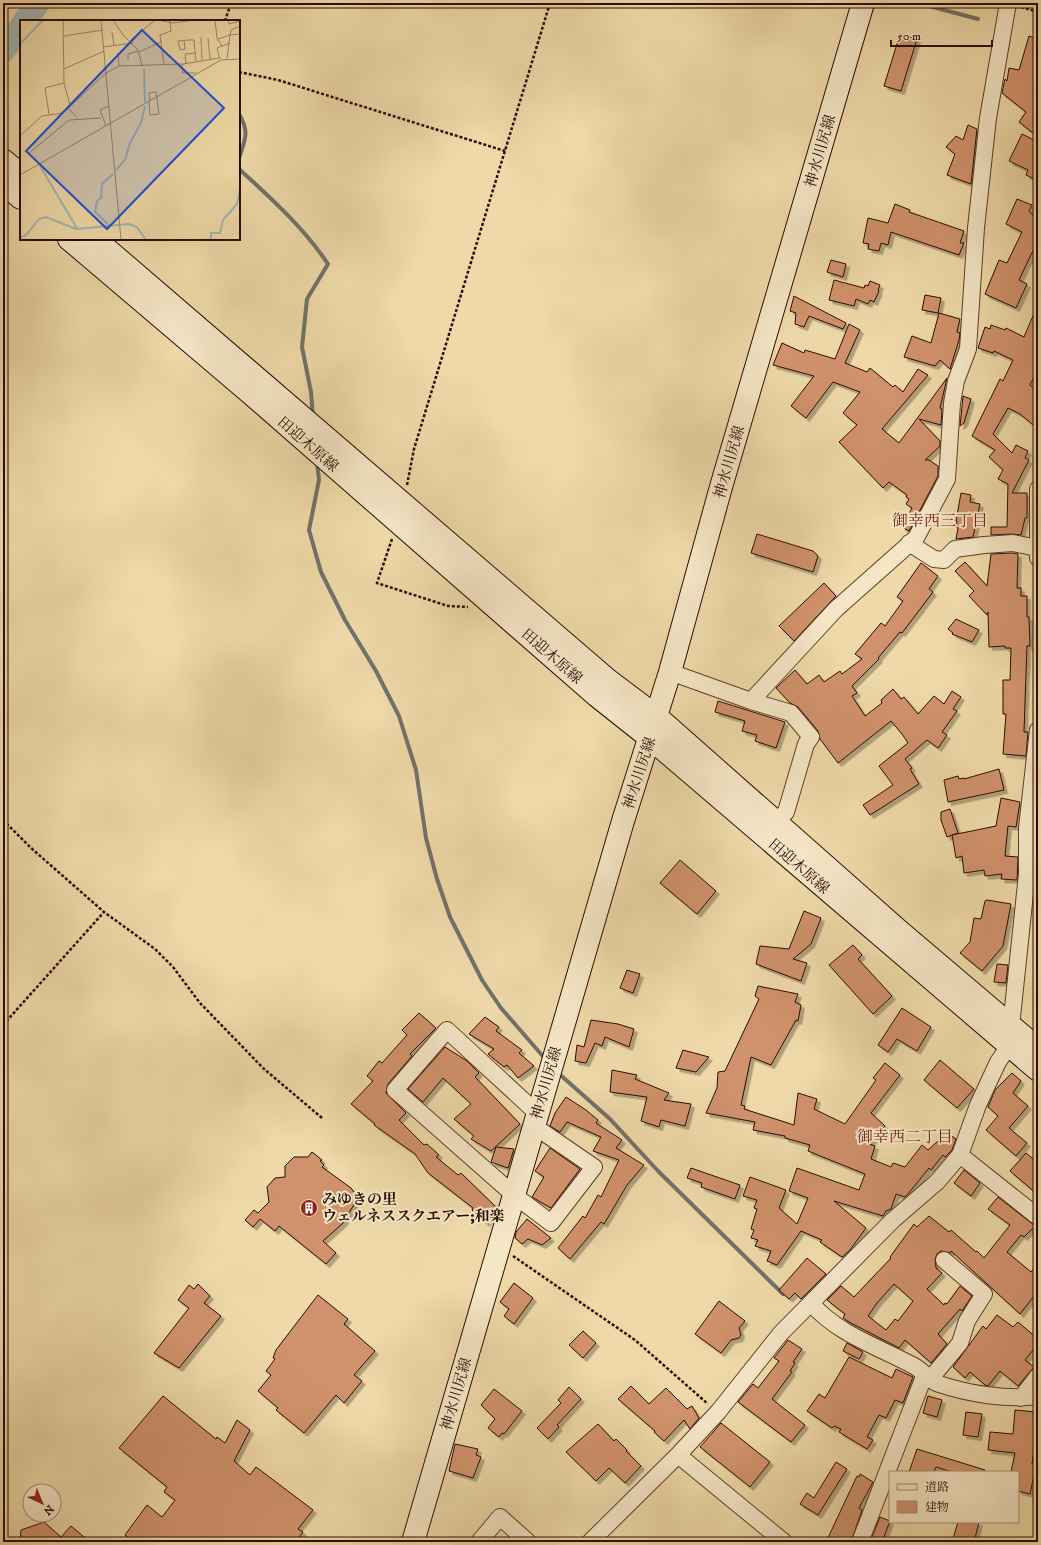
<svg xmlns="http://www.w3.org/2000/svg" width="1041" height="1545" font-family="'IM FELL DW Pica','Noto Serif JP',serif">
	<defs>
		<filter id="shadow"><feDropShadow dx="3.5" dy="3.5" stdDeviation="0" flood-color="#0004"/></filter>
	</defs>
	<rect width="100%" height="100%" fill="#efd9a8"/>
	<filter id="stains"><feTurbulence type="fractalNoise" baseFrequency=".005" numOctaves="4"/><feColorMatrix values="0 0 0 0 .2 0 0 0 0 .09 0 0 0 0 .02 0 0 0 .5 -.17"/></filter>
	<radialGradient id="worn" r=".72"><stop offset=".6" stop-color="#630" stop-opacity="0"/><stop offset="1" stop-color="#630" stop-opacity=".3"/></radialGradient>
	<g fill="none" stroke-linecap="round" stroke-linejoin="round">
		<path stroke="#71726d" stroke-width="4" d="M918 3 978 19
			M14 37 21 40
			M239 114C250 132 245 140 239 158
			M239 169C271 198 304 228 328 264L307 299 302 347 311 392 313 417
			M317 462 319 480 309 530 321 572 345 620 376 671 399 716 416 770 426 838 437 879 450 917 482 980 501 1008 547 1061
			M557 1072 610 1119 658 1171 783 1294"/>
		<path stroke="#a0b7b5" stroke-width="24" d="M25 21 38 3
			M3 51 21 27"/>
	</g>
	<path fill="#d0926c" stroke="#2b0b01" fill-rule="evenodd" filter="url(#shadow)" d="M900 34 917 39 901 91 884 86Z
		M1029 36 1038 39V126L1033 133 1019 122 1026 112 1002 93 1005 79 1007 81 1009 68 1019 70Z
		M968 125 977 129 971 184 947 175 955 154 946 147 956 136 963 140Z
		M1022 134 1038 142V181L1026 175 1028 170 1009 161Z
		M1017 199 1032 205 1029 211 1038 221V240L1019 280 1027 284 1016 308 985 294 999 260 1007 263 1022 232 1006 224Z
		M895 204 910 210 909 212 964 231 960 243H964L959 255 891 232 888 245 881 243 879 251 868 249 869 244 863 243 868 218 888 223Z
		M831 260 846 264 843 277 827 272Z
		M834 280 864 288 865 285 868 286 870 281 880 285 878 290 879 291 874 302 870 300 868 304 856 299 854 306 829 300Z
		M925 295 941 298 938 313 922 310Z
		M794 296 846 323 843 329 809 316 804 327 795 324 796 313 790 311Z
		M1038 304V368L1030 385 1038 392V429L1020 414 1008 408 993 434 1012 453 1016 445 1028 451 1025 458 1029 460 1012 493H1027V518H1025L1021 535 1012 534 991 535V527H1007L1008 484 998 479 1003 470 989 457 995 450 972 436 1000 379 1003 381 1013 360 994 351 993 353 978 348 985 327 990 329 991 325 1005 330 1006 328 1024 337Z
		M939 313 960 319 957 332 960 333 959 340 950 369 940 360 935 366 904 357 912 336 931 343Z
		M849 324 860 330 845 363 867 372 870 368 893 387 895 385 903 392 918 369 928 375 882 429 899 443 947 378 940 408 942 409 941 425 919 419 940 441V446L925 460H929L938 466V476L909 531 902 527 912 508 906 504 909 499 906 497 907 495 889 482 883 488 839 442 857 425 843 413 860 392 833 382 806 418 791 406 814 376 773 365 782 343 804 353 805 350 835 359Z
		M963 396 971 399 964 423 960 426Z
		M961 493 971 495 970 502 980 504 973 537 956 539 958 528 956 527 957 521H956Z
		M757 534 813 551 818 556 813 572 751 553Z
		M1012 553 1018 554 1017 588H1021V596H1027V617H1029L1030 646H1027L1024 732H1028L1026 756 1003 754 1006 714H1003V680H1010L1011 648H1005V646L989 647 988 612 987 615 969 596 974 591 955 571 965 562 987 586 991 554Z
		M921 563 938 576 929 589 933 592 902 633 900 632 878 658 879 659 852 686 857 693 852 696 865 716 882 703 881 700 893 689 901 699 904 697 918 714 934 696 944 704 952 691 961 697 953 709 957 711 942 732 947 735 938 748 927 740 905 759 912 768 910 769 919 784 870 815 863 805 893 785 879 766 908 743 902 734 891 721 838 763 820 739 818 731 798 707 790 703 776 688 795 670 807 684 819 675 824 682 840 671 842 674 862 659 855 654 881 623 885 626 903 601 897 597Z
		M824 583 836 596 794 641 779 626Z
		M956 619 979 630 972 642 952 634 953 633 948 629Z
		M718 701 785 722 776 748 755 741 757 735 742 731 745 721 715 712Z
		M999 769 1004 790 948 802 944 780 958 776 959 779 964 778V779Z
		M1001 798 1020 802 1016 827 1008 826 1005 856 1018 857 1017 880 1001 879 1002 874 985 876 984 870 964 873 962 856 956 858 952 835 996 826Z
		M950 809 958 833 947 837 941 820V812Z
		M680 860 716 891 697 914 660 883Z
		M987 900 1011 904 1003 946 982 971 960 953 970 942 974 918 981 919 985 901Z
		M804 911 821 918 811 944 793 959 807 963 801 981 756 964 760 946 789 949Z
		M853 945 862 955 858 959 892 996 873 1014 829 965Z
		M997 964 1008 965 1006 983 994 982Z
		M627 970 640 974 633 993 620 988Z
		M758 986 798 994 795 1002 801 1005 798 1021 796 1020 771 1065 751 1057 741 1105 745 1106 744 1109 794 1125 798 1093 817 1099 814 1109 845 1124 876 1080 873 1078 885 1063 900 1075 871 1113 885 1126 869 1144 875 1146 871 1159 891 1167 893 1163 905 1167 922 1145 928 1150 947 1133 956 1139 952 1150 945 1157 943 1155 931 1170 929 1168 908 1194 905 1197 896 1194 891 1209 886 1211 883 1216 834 1201 866 1228 850 1250 842 1257 820 1242 822 1240 801 1231 777 1265 767 1261 771 1251 755 1246 758 1240 751 1238 754 1230 751 1229 757 1209 754 1208 757 1200 743 1196 750 1177 786 1190 779 1208 797 1224 808 1198 789 1191 797 1168 859 1190 865 1174 808 1151 810 1145 785 1138V1136L753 1130 755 1122 706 1113 717 1088 718 1072 725 1071 759 999 755 996Z
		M902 1008 931 1027 917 1051 897 1039 888 1052 878 1045Z
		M419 1013 436 1028 410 1054 412 1056 388 1084 386 1093 406 1113 399 1120 424 1145 427 1144 439 1155 436 1157 458 1175 461 1173 497 1208 486 1223 472 1210 473 1208 428 1173 415 1154 374 1125 375 1124 351 1104 373 1081 367 1076 379 1061 382 1063 407 1035 402 1030Z
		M485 1017 499 1027 496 1031 522 1050 519 1053 534 1066 518 1078 507 1065 504 1067 488 1054 494 1049 469 1034Z
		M591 1020 618 1024 634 1029 629 1047 605 1037 602 1046 595 1043 586 1063 575 1061 577 1045 584 1047Z
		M445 1047 467 1061 479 1073 475 1077 520 1124 491 1151 471 1139 474 1136 454 1119 471 1104 443 1078 423 1102 408 1089Z
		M683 1050 709 1057 696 1072 676 1068Z
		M940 1060 974 1089 957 1108 924 1080Z
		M612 1070 637 1075 635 1079 669 1093 664 1100 691 1104 685 1126 661 1120 659 1127 641 1121 647 1097 610 1092Z
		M1012 1073 1021 1081 1013 1093 1028 1106 1009 1128 1027 1143 1016 1156 986 1130 998 1116 988 1107 995 1090Z
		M566 1097 586 1110 598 1120 596 1123 622 1140 616 1148 644 1165 627 1185 604 1224 601 1222 570 1259 558 1248 583 1216 585 1218 598 1195 601 1197 619 1160 593 1151 601 1137 567 1122 560 1132 550 1126 555 1113Z
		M496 1147 514 1149 508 1168 491 1162Z
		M550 1148 580 1169 551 1208 532 1197 544 1177 535 1171Z
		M312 1152 322 1160 320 1161 324 1165 322 1167 351 1188 358 1198 343 1223 323 1241 336 1253 326 1264 279 1226 275 1231 260 1219 253 1227 245 1220 254 1210 258 1213 269 1202 267 1187 275 1178 285 1177V1166L294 1157H308Z
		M1026 1153 1038 1163V1195L1010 1171Z
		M691 1168 740 1185 735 1199 701 1187 702 1183 687 1178Z
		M964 1170 980 1183 971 1196 954 1183Z
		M998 1197 1035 1226 1024 1237 1021 1235 1007 1252 1031 1272 1038 1263V1291L1020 1314 951 1251 950 1253 941 1251 937 1254 935 1259 936 1268 942 1273 927 1289 944 1305 945 1303 947 1304 960 1286 972 1296 962 1311 960 1309 938 1334 947 1344 931 1363 905 1340 899 1348 851 1323 843 1318 845 1314 827 1300 841 1286 854 1297 891 1258 890 1257 914 1224 917 1227 929 1216 949 1232 951 1230 976 1252 977 1251 984 1258 1010 1225 988 1209ZM894 1284 913 1301 898 1321 895 1319 886 1330 868 1316 877 1303Z
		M527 1219 551 1238 542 1245 528 1239 522 1244 515 1238 516 1232Z
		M807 1258 826 1274 801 1299 795 1293 789 1299 779 1290Z
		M514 1283 533 1298 514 1324 504 1316 509 1309 500 1302Z
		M198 1284 210 1296 204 1303 221 1316 179 1368 154 1353 189 1308 178 1300 189 1285 194 1289Z
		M318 1295 348 1319 344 1324 375 1351 354 1375 362 1381 344 1403 336 1395 304 1433 276 1410 278 1408 258 1391 271 1375 266 1371 275 1359 273 1358 276 1350Z
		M719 1301 745 1321 739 1328 741 1335 739 1338 731 1340 721 1353 695 1334Z
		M997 1315 1013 1327 1018 1322 1038 1339V1344L1025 1360 1034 1367 1018 1386 1000 1371 988 1386 985 1385 970 1372 965 1378 953 1367 983 1326 986 1329Z
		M583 1331 596 1343 583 1358 569 1345Z
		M788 1340 802 1349 793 1362 795 1363 790 1371 792 1372 772 1399 805 1425 791 1442 738 1402 753 1384 758 1388 779 1361 774 1358Z
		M847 1343 863 1352 859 1359 843 1351Z
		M849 1357 892 1378 896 1369 913 1377 903 1403 895 1400 886 1418 879 1415 867 1437 873 1440 867 1449 839 1432 841 1429 834 1426 832 1428 807 1411 819 1394 825 1398Z
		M631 1386 649 1404 666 1388 687 1409 692 1406 699 1418 690 1429 684 1420 664 1441 654 1432 655 1431 618 1399Z
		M569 1387 581 1399 557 1425 559 1427 548 1439 537 1428 561 1403 558 1400Z
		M494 1389 522 1411 504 1434 502 1433 499 1437 488 1428 495 1419 481 1405Z
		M163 1396 216 1439 217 1437 225 1443 237 1420 250 1430 234 1461 250 1475 256 1467 313 1510 298 1529 303 1532 295 1542H208L202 1537 198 1542H134L125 1535 147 1505 162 1517 175 1500 164 1492 167 1487 119 1448Z
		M928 1396 942 1400 937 1417 923 1413Z
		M1015 1410 1036 1412 1034 1429H1037L1032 1464 1036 1465 1030 1494 1018 1491V1472H1011L1015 1453 988 1450 990 1432 1013 1434Z
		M966 1412 982 1414 978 1437 963 1435Z
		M721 1423 770 1462 750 1487 700 1447Z
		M598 1424 614 1441 616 1439 627 1450 626 1451 641 1466 625 1483 609 1468 596 1481 566 1452Z
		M455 1444 478 1449 476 1455 481 1457 473 1478 449 1471Z
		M917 1449 985 1470 984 1472H952L936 1467 934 1472H909Z
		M836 1462 847 1469 818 1515 800 1504 807 1493 814 1498Z
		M860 1474 873 1482 859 1508 862 1510 851 1542H826L857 1476 859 1477Z
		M880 1517 890 1521 882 1542H870Z
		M44 1522 61 1537 71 1526 90 1542H20L21 1530Z
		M958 1522H979L974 1542H952Z"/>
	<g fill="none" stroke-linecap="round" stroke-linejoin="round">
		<g stroke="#5c3e2b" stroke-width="18">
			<path id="street" d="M1038 489V558
				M909 543 934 559 944 560 955 549 984 545 1013 543 1037 548
				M670 672 751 701 791 713 811 737 806 744 786 812 776 821
				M751 701 836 609 916 538 947 479 952 403 956 381 968 349 976 228 988 118 1008 3
				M534 1126 594 1167 551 1223 514 1195 395 1090 447 1030 538 1114
				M960 1155 1038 1217
				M811 1303C837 1334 879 1347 914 1366 923 1371 930 1381 939 1384 969 1394 1007 1400 1038 1396
				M931 1378 960 1343 967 1321 984 1294 944 1260
				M1021 1398 1038 1376
				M678 1455 784 1542
				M479 1542 500 1517 528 1542
				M590 1542 678 1455 718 1412 781 1333 893 1220 937 1182 960 1155 978 1105 998 1062 1009 1046 1027 874V828L1038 730
				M860 1542 925 1374"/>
		</g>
		<g stroke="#2b0b01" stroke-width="24">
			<path id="secondary" d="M3 160 21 175
				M3 183 21 198
				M69 239 248 391 597 696 650 738 1038 1070
				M95 239 608 680 657 717 898 930 1038 1049
				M413 1542 623 821 670 672 721 487 863 3"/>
		</g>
		<path stroke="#2b0b01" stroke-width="2.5" stroke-dasharray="3 2" stroke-linecap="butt" d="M1021 7 1038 12
			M225 21 231 3
			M239 72 278 80 505 151
			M407 485 414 449 550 3
			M392 539 377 583 448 606 468 607
			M3 820 31 848 104 912 155 949 173 967 200 1003 263 1068 322 1118
			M3 1025 104 912
			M513 1256 635 1340 708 1404"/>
		<use href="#street" stroke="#f5e6c6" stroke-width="16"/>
		<use href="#secondary" stroke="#f5e6c6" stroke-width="22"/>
	</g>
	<defs>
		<g id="building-disc" transform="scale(0.9)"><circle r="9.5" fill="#8f2418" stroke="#f5e6c6"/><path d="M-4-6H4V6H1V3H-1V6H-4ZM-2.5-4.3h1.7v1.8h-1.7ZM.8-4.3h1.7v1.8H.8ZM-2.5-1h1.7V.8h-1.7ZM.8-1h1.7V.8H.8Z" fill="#fff"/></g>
	</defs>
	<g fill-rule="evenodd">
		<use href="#building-disc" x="309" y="1208"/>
	</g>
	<g text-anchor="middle" stroke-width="4" stroke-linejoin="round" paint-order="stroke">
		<g font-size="15" fill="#2b0b01" stroke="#f5e6c6">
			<text transform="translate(820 151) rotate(-74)" y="5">神水川尻線</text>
			<text transform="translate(308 444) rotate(41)" y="5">田迎木原線</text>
			<text transform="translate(729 462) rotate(-74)" y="5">神水川尻線</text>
			<text transform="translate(552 656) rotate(41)" y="5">田迎木原線</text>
			<text transform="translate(639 773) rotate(-72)" y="5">神水川尻線</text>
			<text transform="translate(799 866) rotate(41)" y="5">田迎木原線</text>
			<text transform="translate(546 1083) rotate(-74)" y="5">神水川尻線</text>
			<text transform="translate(456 1394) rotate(-74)" y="5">神水川尻線</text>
		</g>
		<g font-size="15" font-weight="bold" fill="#2b0b01" stroke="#f5e6c6" text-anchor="start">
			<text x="322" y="1204">みゆきの里<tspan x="322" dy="17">ウェルネススクエアー;和楽</tspan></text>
		</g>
		<g font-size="16" fill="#7a1f14" stroke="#f5e6c6">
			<text x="940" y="526">御幸西三丁目</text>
			<text x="905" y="1142">御幸西二丁目</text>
		</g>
	</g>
	<g transform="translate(20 20)">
		<rect width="220" height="220" fill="#efd9a8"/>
		<path fill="none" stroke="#a0b7b5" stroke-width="2" d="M0 24 23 0M124 49 125 82M20 146 58 210M96 150 105 140 110 123 121 103 125 86M89 205 75 192 77 181 81 178 82 164 93 154M0 218 7 214 19 199 26 197 56 209 109 204 117 207 126 220M191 220V213H200L203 200 217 184 220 170"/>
		<path fill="none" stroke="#a18765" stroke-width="1" d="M43 0 44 63 50 85M81 0 101 220M93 0 103 15 118 30 122 46M138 0 152 3 175 0M195 0 197 18 202 26M208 0 209 4 220 1M92 12 94 25M210 15 211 10 220 6M44 16 83 10M181 17 182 40M188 18 190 39M198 19 210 15M164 20 165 29 160 30 158 21 169 20H174L176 41M110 21 135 0M83 27 113 23M119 32 141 22M98 33 99 46M200 39 197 28 210 23M207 39 210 15 220 14M108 40V34L118 31M144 44 140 15 151 11 150 0M162 44 163 53H176M166 44 165 34 176 33M44 49 84 31M129 82 130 95 139 94 136 72 129 73 130 81M48 88 57 98M29 94 25 68 44 63M86 106 80 90 89 86M0 116 22 96 43 93 86 53 99 46 163 44 199 38M9 133 49 100 81 98M0 155 201 40 220 39"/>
		<path fill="#1d4ed8" fill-opacity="0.15" stroke="#1d4ed8" stroke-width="2" d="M122 10 204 88 87 209 6 131Z"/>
		<rect width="220" height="220" fill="none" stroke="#2b0b01" stroke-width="2"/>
	</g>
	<rect width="1041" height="1545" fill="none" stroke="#efd9a8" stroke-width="16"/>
	<rect x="4" y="4" width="1033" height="1537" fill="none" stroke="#2b0b01" stroke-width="2"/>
	<rect x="8" y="8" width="1025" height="1529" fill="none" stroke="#2b0b01"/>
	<rect x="889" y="1471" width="130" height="52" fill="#f5e6c6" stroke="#a48e77"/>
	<rect x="897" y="1484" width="20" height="6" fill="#f5e6c6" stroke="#a48e77"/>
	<text x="925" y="1491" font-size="12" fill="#2b0b01">道路</text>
	<rect x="897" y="1501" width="20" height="12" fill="#d0926c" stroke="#a48e77"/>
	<text x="925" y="1511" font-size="12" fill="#2b0b01">建物</text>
	<g transform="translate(42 1503) rotate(136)"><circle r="19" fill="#f5e6c6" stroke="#a48e77"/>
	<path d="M0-3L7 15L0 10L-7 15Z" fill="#8f2418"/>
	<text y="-6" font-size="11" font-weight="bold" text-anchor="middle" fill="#2b0b01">N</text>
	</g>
	<path d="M891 40v6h101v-6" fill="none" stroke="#2b0b01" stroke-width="2"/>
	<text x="897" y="40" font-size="12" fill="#2b0b01" stroke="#f5e6c6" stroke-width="3" paint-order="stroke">50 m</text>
	<rect width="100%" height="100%" filter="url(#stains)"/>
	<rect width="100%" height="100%" fill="url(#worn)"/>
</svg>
